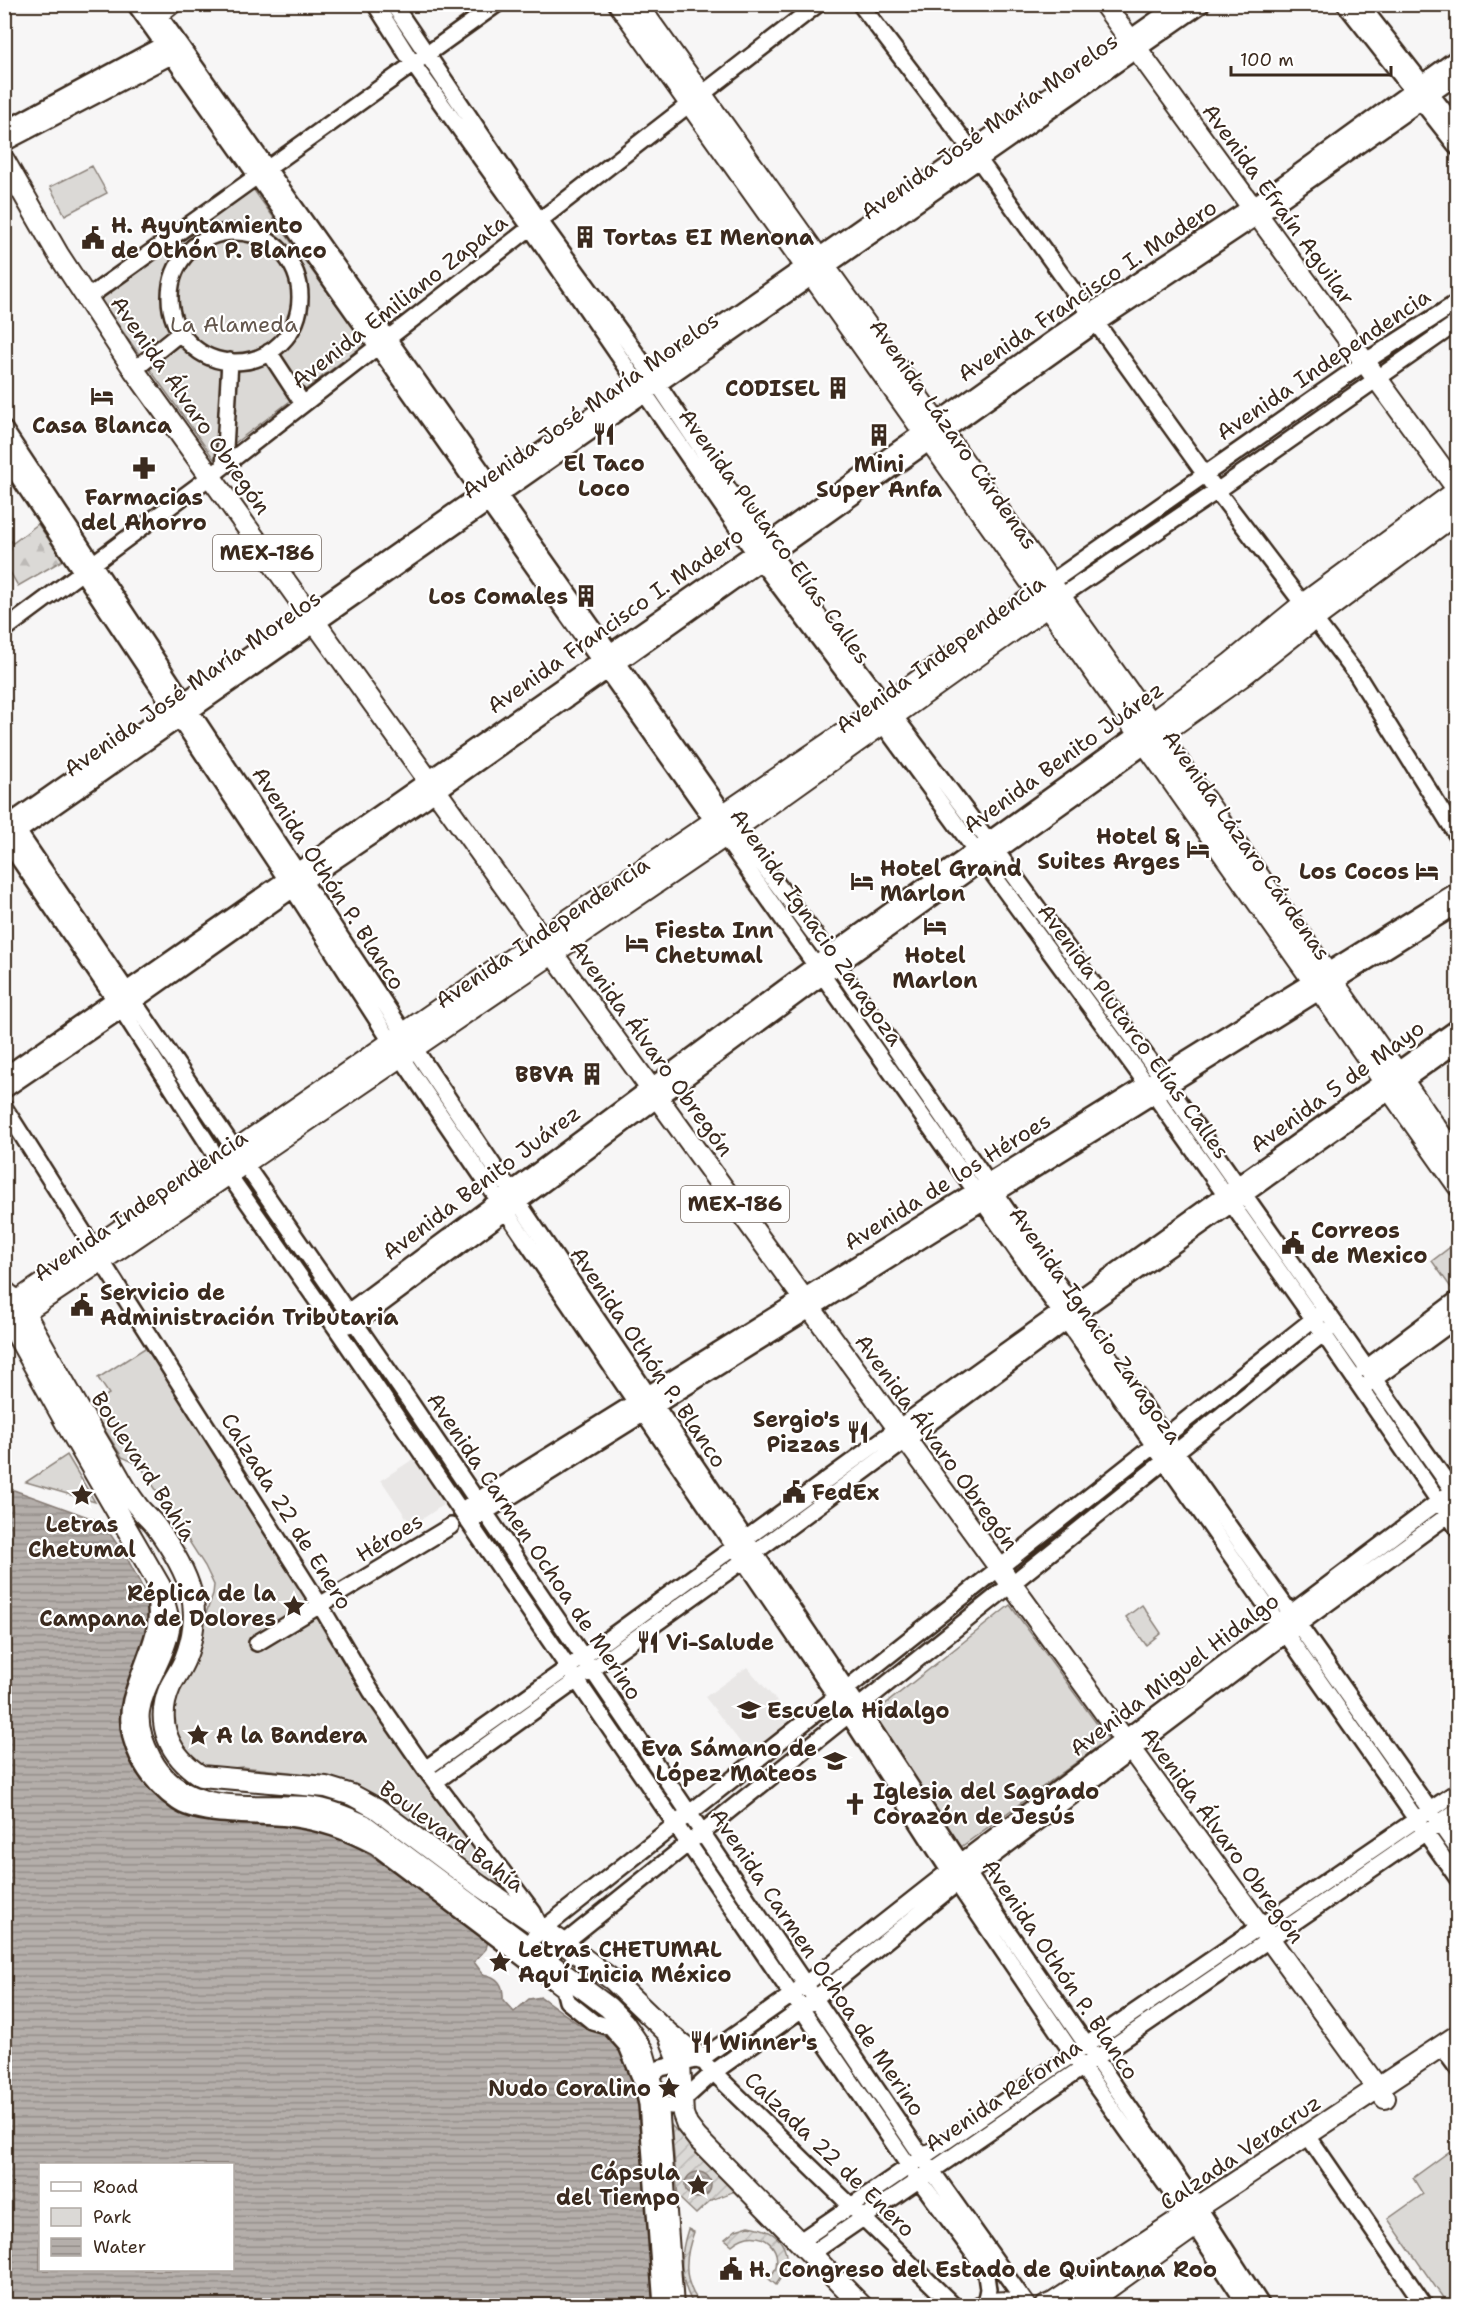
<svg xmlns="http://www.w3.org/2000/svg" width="1462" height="2310" font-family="'Shantell Sans',sans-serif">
	<defs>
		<pattern id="forest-firs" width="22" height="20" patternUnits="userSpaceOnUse" patternTransform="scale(1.5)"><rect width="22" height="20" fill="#dbd9d6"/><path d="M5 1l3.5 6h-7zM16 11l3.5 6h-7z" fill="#bdbab7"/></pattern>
		<pattern id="garden-furrows" width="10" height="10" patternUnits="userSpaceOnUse" patternTransform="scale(1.5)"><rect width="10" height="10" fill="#dbd9d6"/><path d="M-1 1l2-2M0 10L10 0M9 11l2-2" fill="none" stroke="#bdbab7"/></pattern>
		<pattern id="water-rules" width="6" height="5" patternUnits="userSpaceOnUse" patternTransform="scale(1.5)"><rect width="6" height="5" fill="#b4aeaa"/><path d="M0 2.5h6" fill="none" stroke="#948e8a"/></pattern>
	</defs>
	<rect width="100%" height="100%" fill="#f7f6f6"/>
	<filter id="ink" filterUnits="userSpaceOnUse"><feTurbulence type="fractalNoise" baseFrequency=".0167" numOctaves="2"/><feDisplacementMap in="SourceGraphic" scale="12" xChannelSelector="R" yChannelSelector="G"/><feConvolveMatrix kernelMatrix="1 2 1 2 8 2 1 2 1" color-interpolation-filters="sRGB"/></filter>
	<g filter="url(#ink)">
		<path fill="#e9e7e6" d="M415 1458 446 1503 412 1526 381 1480Z
			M747 1667 795 1722 751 1756 705 1697Z"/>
		<path fill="url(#forest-firs)" stroke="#8b827a" stroke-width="1.5" d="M38 524 63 560 18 586 5 563V534L13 543Z"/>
		<path fill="#dbd9d6" stroke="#8b827a" stroke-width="1.5" d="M92 166 107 193 65 215 50 187Z
			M245 178 365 344 214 459 96 294Z
			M1457 1242V1285L1452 1289 1432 1261Z
			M162 1347 335 1614 320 1624 363 1695 508 1883V1890L505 1893 358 1788 326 1776 242 1767 215 1770 199 1765 177 1742 171 1710 213 1594 214 1585 205 1566 140 1465 122 1457 96 1416 99 1400 109 1394 98 1378 145 1348 150 1354Z
			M67 1455 95 1502 26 1482Z
			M1010 1605 1108 1739 961 1847 873 1714Z
			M1142 1605 1161 1633 1146 1645 1126 1617Z
			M1457 2146V2305H1448L1388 2219 1423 2194 1413 2178Z"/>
		<path fill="url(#garden-furrows)" stroke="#8b827a" stroke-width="1.5" d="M671 2125 735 2191 711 2200 696 2214 678 2197Z
			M749 2226C784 2231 797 2256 776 2285L769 2279C792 2252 759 2221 732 2245L725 2239 736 2230Z
			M688 2229 694 2232C684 2258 682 2284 702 2305L693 2304C679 2278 679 2257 688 2229Z"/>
		<path fill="url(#water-rules)" stroke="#847972" stroke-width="1.5" fill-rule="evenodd" d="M11 1489 102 1522 128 1560 147 1596 150 1608 148 1638 126 1686 124 1698 123 1727 136 1769 155 1793 178 1811 195 1818 267 1823 330 1834 353 1844 446 1907 488 1941 486 1949 474 1962 483 1974C498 1977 504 1984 503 2000L514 2012 529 1999 541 1997 580 2025 606 2033 617 2044 635 2083 644 2133 657 2305 5 2306 4 1493ZM40 2164H232V2270H40Z
			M685 2185a13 13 0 1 1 26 0a13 13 0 1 1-26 0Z"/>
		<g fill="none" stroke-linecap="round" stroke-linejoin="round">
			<g stroke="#3b2a1e" stroke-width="20">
				<path id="minor" d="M135 4 976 1192 1458 1879
					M151 4 725 814 838 966 1078 1313 1458 1850
					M375 4 413 64 530 227 761 562 874 712 1146 1083 1314 1320 1458 1529
					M393 4 539 220 651 374 772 554 1002 859 1160 1075 1458 1498
					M860 4 979 160 1217 491 1357 675 1458 837
					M1345 4 1458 148
					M1360 4 1458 129
					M153 21 174 4
					M4 130 164 44H172
					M4 143 171 56 176 47
					M170 297a65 65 0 1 1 130 0a65 65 0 1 1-130 0Z
					M87 298 497 4
					M269 352 303 404
					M134 370 180 333
					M4 429 404 1033 858 1706 969 1875 1199 2208 1262 2306
					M4 455 293 889 401 1057 848 1714 957 1883 1073 2054 1188 2216 1247 2306
					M224 466 230 361
					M1050 583 1374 356 1458 302
					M1060 597 1217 491 1458 322
					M4 630 211 476 818 4
					M4 811 235 1150 408 1399 932 2171 1028 2306
					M4 827 1179 4
					M12 836 1202 4
					M4 837 122 1010 219 1161 336 1328 909 2166 985 2269 988 2289 985 2304
					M4 1076 754 552 1089 313 1261 200 1458 57
					M4 1090 133 1002 293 889 425 800 1096 324 1258 216 1458 75
					M4 1107 320 1605 371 1691 425 1769 533 1912 540 1927
					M343 1318 348 1312 815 965 1138 733
					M348 1325 356 1323 823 976 1146 745
					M1365 1369 1458 1299
					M1365 1386 1458 1318
					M468 1506 1458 890
					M476 1518 1458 905
					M154 1596C160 1618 154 1636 146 1657 141 1671 135 1686 131 1700 121 1740 146 1780 177 1802 201 1819 259 1814 289 1818 321 1822 346 1831 375 1846L564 1989 567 2001 593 2022 610 2027 627 2046 642 2082 647 2104 662 2306
					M257 1643 451 1526
					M425 1769 583 1657 898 1428 1458 1027
					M435 1782 754 1553 1078 1313 1458 1043
					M524 1946 542 1930 1321 1313
					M543 1960 1329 1329
					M1441 2046 1458 2069
					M707 2066 954 2306
					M651 2076 661 2068 701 2059 793 1994 949 1871 1446 1496
					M658 2104 672 2106 682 2101 714 2072 802 2009 957 1883 1287 1633 1455 1510
					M1308 2136 1425 2306
					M800 2241 1458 1791
					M812 2253 1458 1810"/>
			</g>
			<g stroke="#3b2a1e" stroke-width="24">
				<path id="major" d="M619 4 1138 733 1458 1186
					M637 4 1151 723 1458 1159
					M1104 4 1458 490
					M4 160 58 254 134 370 553 954 1385 2098
					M1142 730 1231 663 1303 604 1458 490
					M1151 741 1241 677 1314 619 1458 512
					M4 1291 17 1302 24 1312C52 1361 79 1410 108 1458 117 1473 125 1490 136 1504 142 1513 151 1519 157 1528 170 1546 185 1570 191 1592 197 1613 193 1639 185 1659 181 1669 175 1677 170 1687 154 1724 170 1756 201 1776L326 1787 352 1795 376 1808 480 1886 563 1943 614 1981 668 2033 680 2064 683 2114 687 2125 697 2138 862 2306
					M19 1300 543 937 885 705 1047 586
					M4 1312 72 1434 160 1586 170 1624 168 1633C163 1660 143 1683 139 1711 137 1727 143 1744 151 1759 183 1819 251 1803 308 1807 328 1809 346 1817 364 1825L608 2007 624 2023 643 2051 658 2104 673 2306
					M12 1315 24 1312 101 1261 725 836 1056 600
					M668 2033 701 2059
					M981 2306C996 2301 1010 2301 1025 2306
					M1046 2306 1053 2303 1458 2035
					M1083 2306 1191 2229"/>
			</g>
			<use href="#minor" stroke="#fff" stroke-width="15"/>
			<use href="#major" stroke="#fff" stroke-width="20"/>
		</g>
	</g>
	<defs>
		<g id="building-bare" transform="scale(1.8)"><path d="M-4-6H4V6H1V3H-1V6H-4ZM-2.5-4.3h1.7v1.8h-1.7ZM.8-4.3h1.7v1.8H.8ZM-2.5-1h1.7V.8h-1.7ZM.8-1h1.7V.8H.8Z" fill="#3b2a1e" stroke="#fff" stroke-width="2.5" paint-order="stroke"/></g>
		<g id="civic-bare" transform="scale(1.8)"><path d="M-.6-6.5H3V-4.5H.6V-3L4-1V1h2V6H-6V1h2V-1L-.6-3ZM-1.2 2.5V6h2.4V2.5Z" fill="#3b2a1e" stroke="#fff" stroke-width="2.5" paint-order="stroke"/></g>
		<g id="hotel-bare" transform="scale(1.8)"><path d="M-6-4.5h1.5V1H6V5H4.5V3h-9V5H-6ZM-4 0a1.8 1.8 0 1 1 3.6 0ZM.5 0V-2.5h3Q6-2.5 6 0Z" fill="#3b2a1e" stroke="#fff" stroke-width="2.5" paint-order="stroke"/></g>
		<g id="restaurant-bare" transform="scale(1.8)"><path d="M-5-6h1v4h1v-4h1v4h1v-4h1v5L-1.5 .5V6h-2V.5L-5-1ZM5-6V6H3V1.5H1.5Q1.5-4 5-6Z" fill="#3b2a1e" stroke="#fff" stroke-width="2.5" paint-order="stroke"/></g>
		<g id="pharmacy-bare" transform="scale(1.8)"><path d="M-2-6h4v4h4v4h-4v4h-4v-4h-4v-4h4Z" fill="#3b2a1e" stroke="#fff" stroke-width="2.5" paint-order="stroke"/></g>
		<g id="sight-bare" transform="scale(1.8)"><path d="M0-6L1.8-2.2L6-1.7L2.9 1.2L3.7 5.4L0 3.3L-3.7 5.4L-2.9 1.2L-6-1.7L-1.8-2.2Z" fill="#3b2a1e" stroke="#fff" stroke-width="2.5" paint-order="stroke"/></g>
		<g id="school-bare" transform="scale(1.8)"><path d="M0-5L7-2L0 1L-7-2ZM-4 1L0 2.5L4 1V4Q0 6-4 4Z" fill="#3b2a1e" stroke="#fff" stroke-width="2.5" paint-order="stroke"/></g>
		<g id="church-bare" transform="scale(1.8)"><path d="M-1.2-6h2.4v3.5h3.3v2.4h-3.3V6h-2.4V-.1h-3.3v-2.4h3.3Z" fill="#3b2a1e" stroke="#fff" stroke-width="2.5" paint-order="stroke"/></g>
	</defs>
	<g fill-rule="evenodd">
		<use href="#building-bare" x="585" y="237"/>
		<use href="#civic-bare" x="93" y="238"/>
		<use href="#building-bare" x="838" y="388"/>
		<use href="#hotel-bare" x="102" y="396"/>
		<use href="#restaurant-bare" x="604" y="434"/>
		<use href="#building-bare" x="879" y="435"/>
		<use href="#pharmacy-bare" x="144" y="468"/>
		<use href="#building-bare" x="586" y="596"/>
		<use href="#hotel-bare" x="1198" y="849"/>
		<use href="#hotel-bare" x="1427" y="871"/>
		<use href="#hotel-bare" x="862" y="881"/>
		<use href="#hotel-bare" x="935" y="926"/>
		<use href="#hotel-bare" x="637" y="943"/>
		<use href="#building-bare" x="592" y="1074"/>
		<use href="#civic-bare" x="1293" y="1243"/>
		<use href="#civic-bare" x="82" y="1305"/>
		<use href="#restaurant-bare" x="858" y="1432"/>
		<use href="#civic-bare" x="794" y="1492"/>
		<use href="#sight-bare" x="82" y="1495"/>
		<use href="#sight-bare" x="294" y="1606"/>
		<use href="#restaurant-bare" x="648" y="1642"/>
		<use href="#school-bare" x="749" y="1710"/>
		<use href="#sight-bare" x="198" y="1735"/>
		<use href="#school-bare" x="835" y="1761"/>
		<use href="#church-bare" x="855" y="1804"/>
		<use href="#sight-bare" x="500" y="1962"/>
		<use href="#restaurant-bare" x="701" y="2042"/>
		<use href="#sight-bare" x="669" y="2088"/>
		<use href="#sight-bare" x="698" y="2185"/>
		<use href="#civic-bare" x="731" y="2269"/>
	</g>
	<g text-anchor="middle" stroke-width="4.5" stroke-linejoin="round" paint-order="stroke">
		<g fill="#fff" stroke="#766a62" stroke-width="1.5">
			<rect x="213" y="535" width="108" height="36" rx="4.5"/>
			<rect x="681" y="1186" width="108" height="36" rx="4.5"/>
		</g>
		<g font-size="21" font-weight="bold" fill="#3b2a1e">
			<text x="267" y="560">MEX-186</text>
			<text x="735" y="1211">MEX-186</text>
		</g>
		<g font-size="22" fill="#3b2a1e" stroke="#fff">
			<text transform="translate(989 126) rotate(-35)" y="8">Avenida José María Morelos</text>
			<text transform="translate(1279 204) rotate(54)" y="8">Avenida Efraín Aguilar</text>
			<text transform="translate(1087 290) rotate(-34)" y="8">Avenida Francisco I. Madero</text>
			<text transform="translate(399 301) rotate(-38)" y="8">Avenida Emiliano Zapata</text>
			<text transform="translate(1323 364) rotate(-34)" y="8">Avenida Independencia</text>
			<text transform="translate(191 405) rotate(55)" y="8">Avenida Álvaro Obregón</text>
			<text transform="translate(590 405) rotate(-35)" y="8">Avenida José María Morelos</text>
			<text transform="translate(954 434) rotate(55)" y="8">Avenida Lázaro Cárdenas</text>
			<text transform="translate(775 536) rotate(54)" y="8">Avenida Plutarco Elías Calles</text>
			<text transform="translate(615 620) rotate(-35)" y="8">Avenida Francisco I. Madero</text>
			<text transform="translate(940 654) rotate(-36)" y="8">Avenida Independencia</text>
			<text transform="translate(192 683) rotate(-35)" y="8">Avenida José María Morelos</text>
			<text transform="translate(1063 757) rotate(-36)" y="8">Avenida Benito Juárez</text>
			<text transform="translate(1247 845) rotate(55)" y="8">Avenida Lázaro Cárdenas</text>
			<text transform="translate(329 878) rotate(57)" y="8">Avenida Othón P. Blanco</text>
			<text transform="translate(817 927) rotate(55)" y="8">Avenida Ignacio Zaragoza</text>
			<text transform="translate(542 932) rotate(-34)" y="8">Avenida Independencia</text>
			<text transform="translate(1134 1031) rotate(54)" y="8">Avenida Plutarco Elías Calles</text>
			<text transform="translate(652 1048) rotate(54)" y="8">Avenida Álvaro Obregón</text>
			<text transform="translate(1337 1086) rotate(-36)" y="8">Avenida 5 de Mayo</text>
			<text transform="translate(947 1181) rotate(-32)" y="8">Avenida de los Héroes</text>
			<text transform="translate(481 1182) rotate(-37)" y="8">Avenida Benito Juárez</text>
			<text transform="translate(140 1205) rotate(-34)" y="8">Avenida Independencia</text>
			<text transform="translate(1096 1325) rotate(55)" y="8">Avenida Ignacio Zaragoza</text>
			<text transform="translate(649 1357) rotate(56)" y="8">Avenida Othón P. Blanco</text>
			<text transform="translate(937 1442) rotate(54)" y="8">Avenida Álvaro Obregón</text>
			<text transform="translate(144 1466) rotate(57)" y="8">Boulevard Bahía</text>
			<text transform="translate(287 1511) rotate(58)" y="8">Calzada 22 de Enero</text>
			<text transform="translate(389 1537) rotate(-31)" y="8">Héroes</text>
			<text transform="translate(535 1546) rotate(56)" y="8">Avenida Carmen Ochoa de Merino</text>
			<text transform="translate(1174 1674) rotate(-37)" y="8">Avenida Miguel Hidalgo</text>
			<text transform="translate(1223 1835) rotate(54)" y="8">Avenida Álvaro Obregón</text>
			<text transform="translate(452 1836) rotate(36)" y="8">Boulevard Bahía</text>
			<text transform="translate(818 1962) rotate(56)" y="8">Avenida Carmen Ochoa de Merino</text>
			<text transform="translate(1061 1969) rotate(56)" y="8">Avenida Othón P. Blanco</text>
			<text transform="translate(1003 2095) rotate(-34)" y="8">Avenida Reforma</text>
			<text transform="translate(1240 2152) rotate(-34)" y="8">Calzada Veracruz</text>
			<text transform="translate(830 2154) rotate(44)" y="8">Calzada 22 de Enero</text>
		</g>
		<g font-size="22" font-weight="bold" fill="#3b2a1e" stroke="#fff" text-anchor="start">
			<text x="111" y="233">H. Ayuntamiento<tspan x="111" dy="25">de Othón P. Blanco</tspan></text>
			<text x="603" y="245">Tortas EI Menona</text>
			<text x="820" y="396" text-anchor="end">CODISEL</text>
			<text x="102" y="433" text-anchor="middle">Casa Blanca</text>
			<text x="604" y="471" text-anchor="middle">El Taco<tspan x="604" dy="25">Loco</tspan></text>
			<text x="879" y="472" text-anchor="middle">Mini<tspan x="879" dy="25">Super Anfa</tspan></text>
			<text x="144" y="505" text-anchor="middle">Farmacias<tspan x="144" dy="25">del Ahorro</tspan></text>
			<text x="568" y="604" text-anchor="end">Los Comales</text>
			<text x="1180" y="844" text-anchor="end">Hotel &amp;<tspan x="1180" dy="25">Suites Arges</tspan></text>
			<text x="880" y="876">Hotel Grand<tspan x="880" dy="25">Marlon</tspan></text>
			<text x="1409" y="879" text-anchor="end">Los Cocos</text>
			<text x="655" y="938">Fiesta Inn<tspan x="655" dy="25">Chetumal</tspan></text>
			<text x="935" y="963" text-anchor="middle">Hotel<tspan x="935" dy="25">Marlon</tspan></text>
			<text x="574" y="1082" text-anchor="end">BBVA</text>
			<text x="1311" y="1238">Correos<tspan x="1311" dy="25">de Mexico</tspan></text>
			<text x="100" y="1300">Servicio de<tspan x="100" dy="25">Administración Tributaria</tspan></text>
			<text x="840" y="1427" text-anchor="end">Sergio's<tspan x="840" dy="25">Pizzas</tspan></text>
			<text x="812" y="1500">FedEx</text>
			<text x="82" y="1532" text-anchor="middle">Letras<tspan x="82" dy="25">Chetumal</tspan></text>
			<text x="276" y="1601" text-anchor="end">Réplica de la<tspan x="276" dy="25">Campana de Dolores</tspan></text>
			<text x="666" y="1650">Vi-Salude</text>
			<text x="767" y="1718">Escuela Hidalgo</text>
			<text x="216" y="1743">A la Bandera</text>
			<text x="817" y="1756" text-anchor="end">Eva Sámano de<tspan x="817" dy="25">López Mateos</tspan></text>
			<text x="873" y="1799">Iglesia del Sagrado<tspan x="873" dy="25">Corazón de Jesús</tspan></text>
			<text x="518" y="1957">Letras CHETUMAL<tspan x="518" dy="25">Aquí Inicia México</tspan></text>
			<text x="719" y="2050">Winner's</text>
			<text x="651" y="2096" text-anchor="end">Nudo Coralino</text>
			<text x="680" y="2180" text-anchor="end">Cápsula<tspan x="680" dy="25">del Tiempo</tspan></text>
			<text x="749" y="2277">H. Congreso del Estado de Quintana Roo</text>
		</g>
		<g font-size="22" fill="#63564c" stroke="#fff">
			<text x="234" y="332">La Alameda</text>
		</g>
	</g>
	<rect width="1462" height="2310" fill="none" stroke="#fff" stroke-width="24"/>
	<rect x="12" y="12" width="1438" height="2286" fill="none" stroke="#3b2a1e" stroke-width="2" filter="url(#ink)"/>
	<rect x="39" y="2163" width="195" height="108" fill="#ffffff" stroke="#b1aaa5" stroke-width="1.5"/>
	<rect x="51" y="2182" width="30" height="9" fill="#ffffff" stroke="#b1aaa5" stroke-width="1.5"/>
	<text x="93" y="2193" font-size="18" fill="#3b2a1e">Road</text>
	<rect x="51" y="2208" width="30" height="18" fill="#dbd9d6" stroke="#b1aaa5" stroke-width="1.5"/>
	<text x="93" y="2223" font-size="18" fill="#3b2a1e">Park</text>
	<rect x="51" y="2238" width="30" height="18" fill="url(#water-rules)" stroke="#b1aaa5" stroke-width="1.5"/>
	<text x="93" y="2253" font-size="18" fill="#3b2a1e">Water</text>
	<path d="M1231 66v9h160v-9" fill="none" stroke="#3b2a1e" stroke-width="3"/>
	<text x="1240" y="66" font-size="18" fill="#3b2a1e" stroke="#ffffff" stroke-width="4.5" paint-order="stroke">100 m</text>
</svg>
